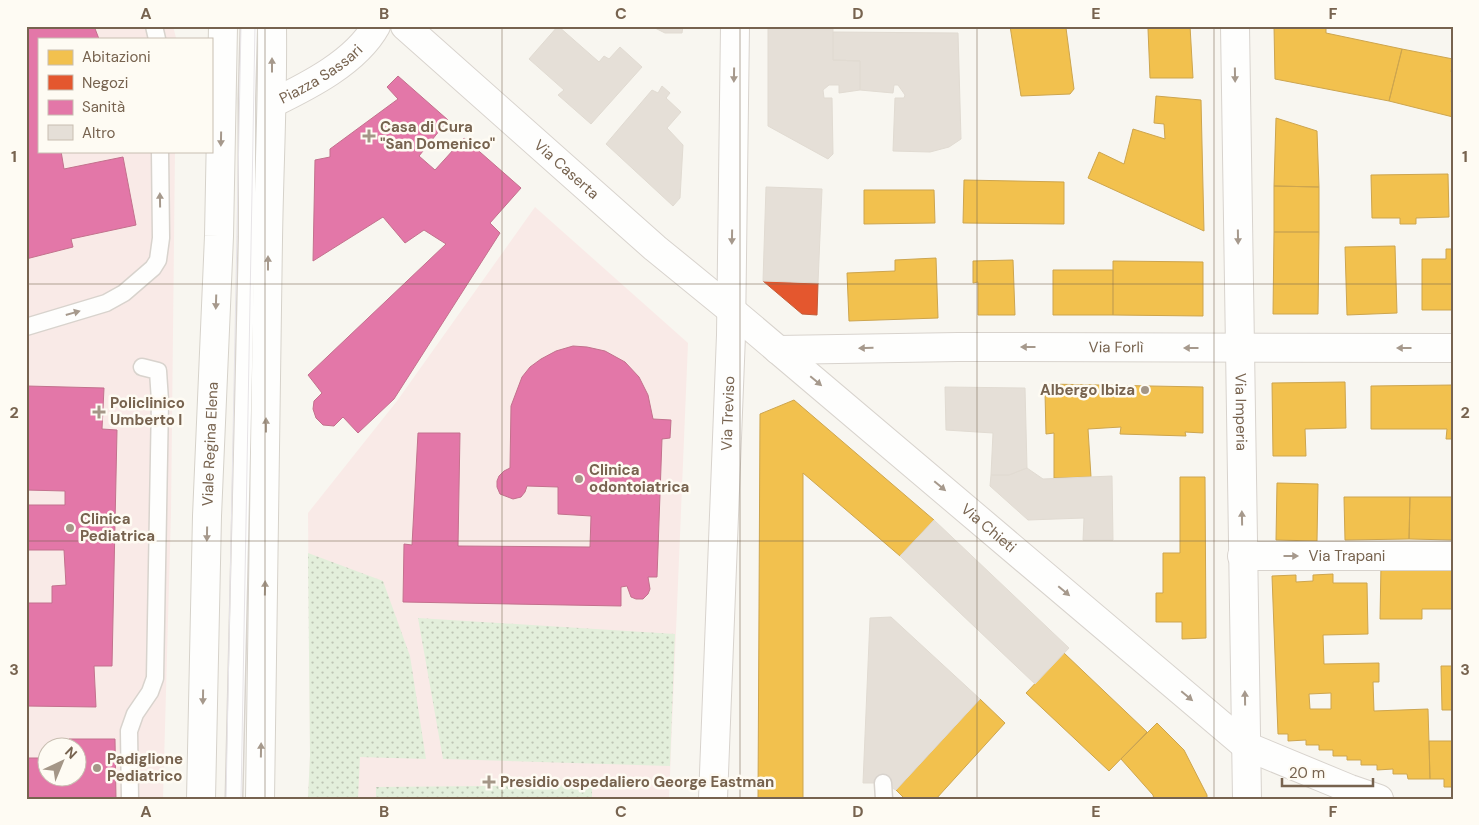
<svg xmlns="http://www.w3.org/2000/svg" width="1479" height="825" font-family="'DM Sans',sans-serif">
	<defs>
		<pattern id="green-dots" width="8" height="8" patternUnits="userSpaceOnUse" patternTransform="scale(1.25)"><rect width="8" height="8" fill="#e3efdb"/><path d="M2 2h.1M6 6h.1" fill="none" stroke="#bdc5b4" stroke-width="1.8" stroke-linecap="round"/></pattern>
	</defs>
	<rect width="100%" height="100%" fill="#f8f6f0"/>
	<path fill="#f9eae7" fill-rule="evenodd" d="M26 26H173L176 38 39 39V151H175L171 513 163 799H26ZM48 748H78V778H48Z
		M535 207 688 343 669 799H308L310 755 308 513 397 401Z"/>
	<path fill="url(#green-dots)" d="M308 553 383 581 410 656 426 759 360 757 358 799H308L310 755Z
		M418 618 675 634 670 766 443 759Z
		M592 785V799H376V787Z"/>
	<path fill="#f2c14e" stroke="#cda54e" fill-rule="evenodd" d="M1010 26H1063V28H1066L1074 89 1070 94 1021 96Z
		M1146 26H1190L1193 78H1150L1148 29Z
		M1274 26H1326V33L1402 49 1389 101 1275 79Z
		M1402 49 1453 59 1451 72H1453V117L1389 101Z
		M1156 96 1201 100 1204 231 1088 178 1099 152 1124 164 1133 129 1165 139 1164 124 1154 123Z
		M1276 118 1317 131 1319 187 1274 186Z
		M1448 174 1449 217 1416 218V224H1400V218H1372L1371 175Z
		M964 180 1064 182V224L963 223Z
		M1274 186 1319 187V232H1274Z
		M864 190H934L935 223 864 224Z
		M1274 232H1319L1318 314H1273Z
		M1395 246 1397 313 1347 315 1345 247Z
		M1446 249H1453V310H1422V259H1446Z
		M936 258 938 318 849 321 847 273 895 271V260Z
		M1013 260 1015 315H978V282L973 283V261Z
		M1113 261 1203 262V316L1113 315Z
		M1053 270H1113V315H1053Z
		M1345 382 1346 428 1305 429 1306 456H1273L1272 383Z
		M1047 384 1203 387V433L1185 432 1186 436 1120 434 1121 427 1088 429 1091 477 1054 478V433L1046 434 1045 393Z
		M1453 385V439H1446L1447 429H1371V386Z
		M794 400 934 520 900 556 803 473V799H758L760 414Z
		M1180 477H1205L1206 638 1182 639V622H1156V593H1163V553H1180Z
		M1277 483 1318 484 1317 541 1276 540Z
		M1344 497H1410L1409 539 1345 540Z
		M1410 497H1453V540L1409 539Z
		M1381 565 1453 567V609H1422V619H1380Z
		M1333 574V583H1367L1368 634 1323 635 1324 664 1379 663V682H1373L1374 711 1428 709 1430 779H1408L1407 774H1393V769L1377 770V765H1361V760H1347V756H1333V750H1319V745H1306V740L1288 741V734H1278L1272 576 1296 575V582L1313 581V575ZM1331 693V709H1310L1309 694Z
		M1064 653 1147 732 1109 771 1026 693Z
		M1441 666H1453V710H1442Z
		M980 699 1005 723 936 799H905L896 790Z
		M1157 723 1184 750 1207 795V799H1154L1153 795 1121 759Z
		M1429 741H1453V787H1444V779H1430Z"/>
	<path fill="#e4572e" stroke="#c35b38" d="M763 281 818 283 817 315 802 314Z"/>
	<path fill="#e377a8" stroke="#c3718d" d="M26 26H94L99 39H39V151H61L64 169 123 157 136 225 71 239 73 247 26 259Z
		M398 76 448 120 419 156 435 170 464 138 521 188 490 223 500 233 394 399 358 433 343 417 334 426 323 425 316 418 313 409 314 401 322 393 308 375 446 244 424 230 405 243 383 217 313 261 315 160 330 157V149L398 99 387 87Z
		M573 346 587 347 605 351 625 362 639 377 648 395 653 419 671 420 670 438 662 439 657 577H648L650 589 648 594 643 599H636L631 597 627 586 621 587V606L403 602 404 544 412 545 418 433H460L458 546 590 547 591 516 558 514V487L527 486 525 492 521 497 513 499 500 494 497 487V481L499 476 504 471 510 468 511 406 522 377 530 367 541 359 556 351Z
		M27 386 104 388 102 429 117 430 112 666H94L96 707 26 706V603H52V586L66 585 64 550H26V505H65V491L26 490Z
		M69 739H115L116 799H26V758H48V778H78V748H70Z"/>
	<path fill="#e5dfd7" stroke="#e1dbd2" d="M558 26 599 62 604 56 609 59 620 47 642 67 591 124 558 95 564 90 529 59Z
		M651 26H683L682 33H665Z
		M768 26H833V60L860 61V90L839 93V85H829L823 90 824 98H832L833 154 828 159 768 126Z
		M833 32 958 33 961 139 949 147 930 152 893 151 895 98H904L905 95 898 85H894L893 93 860 90V61L833 60Z
		M662 86 670 93 666 98 681 112 667 128 683 145 680 198 673 206 606 144 652 90 658 93Z
		M766 187 822 189 818 283 763 281Z
		M945 387 1025 388 1027 468 1009 475H991L993 433 946 430Z
		M1027 468 1043 479 1112 476 1113 540H1083L1084 518 1028 520 990 486 991 475H1009Z
		M934 520 1069 648 1035 684 900 556Z
		M891 617 980 699 896 790 883 783H863L870 618Z"/>
	<g fill="none" stroke-linecap="round" stroke-linejoin="round">
		<g stroke="#d8d3cd" stroke-width="19">
			<path id="service" d="M154 26 157 39
				M26 327 106 303 124 293 153 268 158 260 161 238 160 151
				M883 783 884 799
				M130 799 129 731 135 714 150 692 155 678 160 401 158 371 142 367
				M234 799 247 237V99L249 26"/>
		</g>
		<g stroke="#d8d3cd" stroke-width="30">
			<g id="minor">
				<path id="s1" d="M405 26 655 248 731 310 1246 746 1350 789 1379 799"/>
				<path id="s2" d="M1235 26 1247 799"/>
				<path id="s3" d="M273 103C308 86 356 62 376 26"/>
				<path id="s4" d="M778 350 958 347 1453 348"/>
				<path id="s5" d="M1242 556H1453"/>
				<path id="s6" d="M713 799 731 335 735 26"/>
			</g>
		</g>
		<g stroke="#d6d2ca" stroke-width="30">
			<g id="secondary">
				<path id="s7" d="M201 799 207 516 219 236 223 26"/>
				<path d="M260 799C264 612 265 426 268 240 269 168 273 98 272 26"/>
			</g>
		</g>
		<use href="#service" stroke="#fefefd" stroke-width="16"/>
		<use href="#minor" stroke="#fefefd" stroke-width="28"/>
		<use href="#secondary" stroke="#fefefd" stroke-width="28"/>
		<path stroke="#e7e4e7" stroke-width="1" d="M226 799 241 26
			M241 799 255 26"/>
	</g>
	<defs><path id="oneway-solid" d="M-6-.8H1V-3.2L6.5 0L1 3.2V.8H-6Z" transform="scale(1.25)"/></defs>
	<g fill="#a6998c">
		<use href="#oneway-solid" transform="translate(272 65) rotate(-90)"/>
		<use href="#oneway-solid" transform="translate(734 75) rotate(91)"/>
		<use href="#oneway-solid" transform="translate(1235 75) rotate(89)"/>
		<use href="#oneway-solid" transform="translate(221 139) rotate(91)"/>
		<use href="#oneway-solid" transform="translate(160 200) rotate(-91)"/>
		<use href="#oneway-solid" transform="translate(732 237) rotate(91)"/>
		<use href="#oneway-solid" transform="translate(1238 237) rotate(89)"/>
		<use href="#oneway-solid" transform="translate(268 263) rotate(-90)"/>
		<use href="#oneway-solid" transform="translate(216 302) rotate(92)"/>
		<use href="#oneway-solid" transform="translate(73 313) rotate(-16)"/>
		<use href="#oneway-solid" transform="translate(1028 347) rotate(-180)"/>
		<use href="#oneway-solid" transform="translate(866 348) rotate(179)"/>
		<use href="#oneway-solid" transform="translate(1191 348) rotate(-180)"/>
		<use href="#oneway-solid" transform="translate(1404 348) rotate(-180)"/>
		<use href="#oneway-solid" transform="translate(816 381) rotate(40)"/>
		<use href="#oneway-solid" transform="translate(266 425) rotate(-90)"/>
		<use href="#oneway-solid" transform="translate(940 486) rotate(40)"/>
		<use href="#oneway-solid" transform="translate(1242 518) rotate(-91)"/>
		<use href="#oneway-solid" transform="translate(207 534) rotate(91)"/>
		<use href="#oneway-solid" transform="translate(1291 556)"/>
		<use href="#oneway-solid" transform="translate(265 588) rotate(-89)"/>
		<use href="#oneway-solid" transform="translate(1064 591) rotate(40)"/>
		<use href="#oneway-solid" transform="translate(1187 696) rotate(40)"/>
		<use href="#oneway-solid" transform="translate(203 697) rotate(91)"/>
		<use href="#oneway-solid" transform="translate(1245 698) rotate(-91)"/>
		<use href="#oneway-solid" transform="translate(261 750) rotate(-89)"/>
	</g>
	<path fill="none" stroke="#77634f" stroke-width="1" stroke-opacity="0.55" d="M265 26V799M502 26V799M740 26V799M977 26V799M1214 26V799M26 284H1453M26 541H1453"/>
	<g fill="#a49687" stroke="#fefbf3" stroke-width="2">
		<path d="M366.5 128.5h5v5h5v5h-5v5h-5v-5h-5v-5h5z"/>
		<circle cx="1145" cy="390" r="5"/>
		<path d="M96.5 404.5h5v5h5v5h-5v5h-5v-5h-5v-5h5z"/>
		<circle cx="579" cy="479" r="5"/>
		<circle cx="70" cy="528" r="5"/>
		<circle cx="97" cy="768" r="5"/>
		<path d="M486.5 774.5h5v5h5v5h-5v5h-5v-5h-5v-5h5z"/>
	</g>
	<g text-anchor="middle" stroke-width="5" stroke-linejoin="round" paint-order="stroke">
		<g font-size="15" fill="#77634f" stroke="#fefbf3">
			<text dy="5" stroke="none"><textPath href="#s3" startOffset="56">Piazza Sassari</textPath></text>
			<text dy="5" stroke="none"><textPath href="#s1" startOffset="216">Via Caserta</textPath></text>
			<text dy="5" stroke="none"><textPath href="#s4" startOffset="338">Via Forlì</textPath></text>
			<text dy="5" stroke="none"><textPath href="#s6" startOffset="386">Via Treviso</textPath></text>
			<text dy="5" stroke="none"><textPath href="#s2" startOffset="386">Via Imperia</textPath></text>
			<text dy="5" stroke="none"><textPath href="#s7" startOffset="355">Viale Regina Elena</textPath></text>
			<text dy="5" stroke="none"><textPath href="#s1" startOffset="770">Via Chieti</textPath></text>
			<text dy="5" stroke="none"><textPath href="#s5" startOffset="105">Via Trapani</textPath></text>
		</g>
		<g font-size="15" font-weight="bold" fill="#77634f" stroke="#fefbf3" text-anchor="start">
			<text x="380" y="132">Casa di Cura<tspan x="380" dy="17">"San Domenico"</tspan></text>
			<text x="1135" y="395" text-anchor="end">Albergo Ibiza</text>
			<text x="110" y="408">Policlinico<tspan x="110" dy="17">Umberto I</tspan></text>
			<text x="589" y="475">Clinica<tspan x="589" dy="17">odontoiatrica</tspan></text>
			<text x="80" y="524">Clinica<tspan x="80" dy="17">Pediatrica</tspan></text>
			<text x="107" y="764">Padiglione<tspan x="107" dy="17">Pediatrico</tspan></text>
			<text x="500" y="787">Presidio ospedaliero George Eastman</text>
		</g>
	</g>
	<rect width="1479" height="825" fill="none" stroke="#fefbf3" stroke-width="55"/>
	<rect x="38" y="38" width="175" height="115" fill="#fefbf3" stroke="#c8beb1"/>
	<rect x="48" y="50" width="25" height="15" fill="#f2c14e" stroke="#c8beb1"/>
	<text x="82" y="62" font-size="15" fill="#77634f">Abitazioni</text>
	<rect x="48" y="75" width="25" height="15" fill="#e4572e" stroke="#c8beb1"/>
	<text x="82" y="88" font-size="15" fill="#77634f">Negozi</text>
	<rect x="48" y="100" width="25" height="15" fill="#e377a8" stroke="#c8beb1"/>
	<text x="82" y="112" font-size="15" fill="#77634f">Sanità</text>
	<rect x="48" y="125" width="25" height="15" fill="#e5dfd7" stroke="#c8beb1"/>
	<text x="82" y="138" font-size="15" fill="#77634f">Altro</text>
	<g transform="translate(62 762) rotate(44)"><circle r="24" fill="#fefbf3" stroke="#c8beb1"/>
	<path d="M0-4L9 19L0 12L-9 19Z" fill="#a49687"/>
	<text y="-8" font-size="14" font-weight="bold" text-anchor="middle" fill="#77634f">N</text>
	</g>
	<path d="M1282 778v8h91v-8" fill="none" stroke="#77634f" stroke-width="2.5"/>
	<text x="1289" y="778" font-size="15" fill="#77634f" stroke="#fefbf3" stroke-width="4" paint-order="stroke">20 m</text>
	<rect x="28" y="28" width="1424" height="770" fill="none" stroke="#77634f" stroke-width="2"/>
	<g font-size="16" text-anchor="middle" font-weight="bold" fill="#77634f">
		<text x="146" y="19">A</text>
		<text x="384" y="19">B</text>
		<text x="621" y="19">C</text>
		<text x="858" y="19">D</text>
		<text x="1096" y="19">E</text>
		<text x="1333" y="19">F</text>
		<text x="14" y="162">1</text>
		<text x="1465" y="162">1</text>
		<text x="14" y="418">2</text>
		<text x="1465" y="418">2</text>
		<text x="14" y="675">3</text>
		<text x="1465" y="675">3</text>
		<text x="146" y="817">A</text>
		<text x="384" y="817">B</text>
		<text x="621" y="817">C</text>
		<text x="858" y="817">D</text>
		<text x="1096" y="817">E</text>
		<text x="1333" y="817">F</text>
	</g>
</svg>
